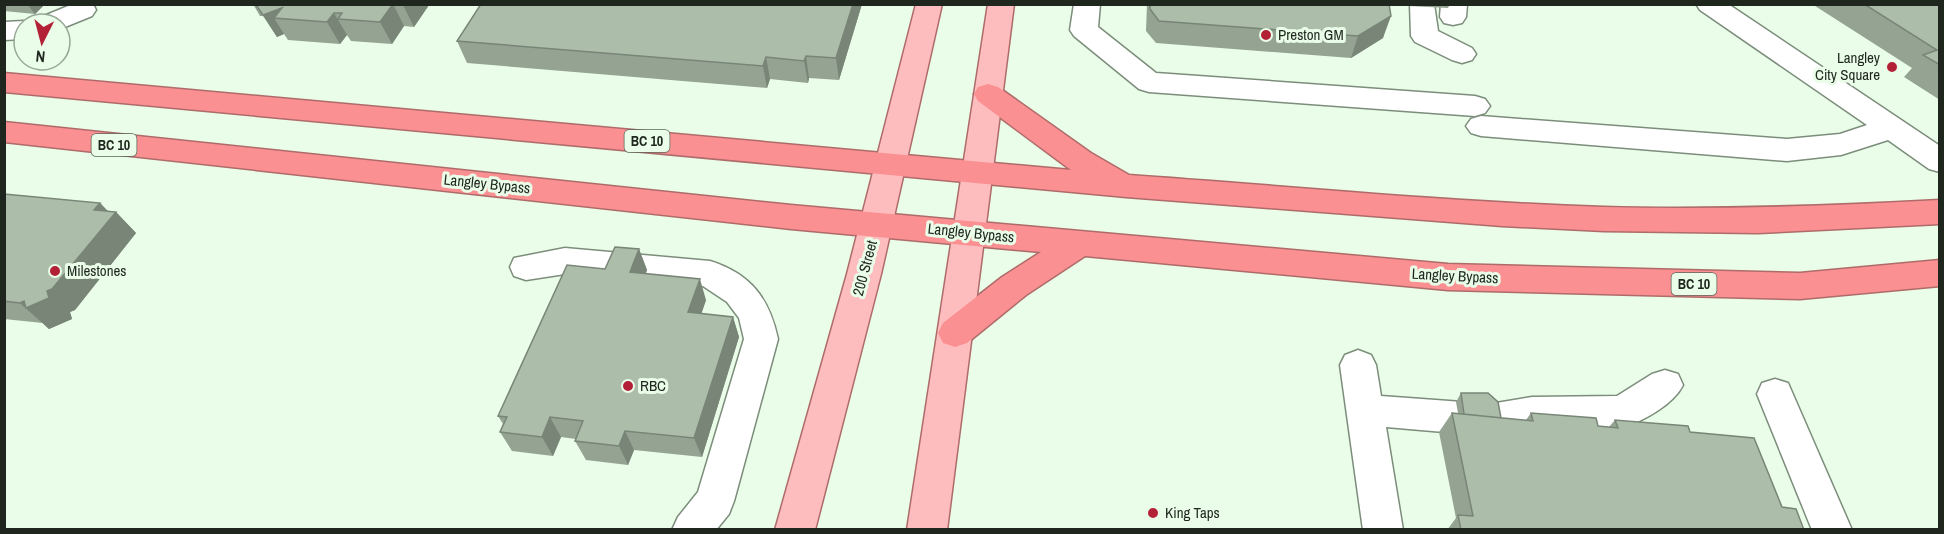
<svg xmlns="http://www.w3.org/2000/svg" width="1944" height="534" font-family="'Archivo Narrow',sans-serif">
	<rect width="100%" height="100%" fill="#e9fde8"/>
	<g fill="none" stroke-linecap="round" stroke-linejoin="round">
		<g stroke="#7c8d7b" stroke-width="3">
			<path id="minor" d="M73 4H93L96 10 92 16 60 29V24H35L39 18Z
				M1074 4H1100L1098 27 1156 73 1475 96 1485 99 1490 106 1485 113 1475 116 1149 92 1139 89 1074 36 1070 30Z
				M1410 4H1434L1438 31 1472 48 1476 54 1472 60 1462 63 1452 60 1415 42 1411 36Z
				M1441 4H1467L1466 17 1462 23 1453 25 1444 23 1440 17Z
				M1696 4H1728L1940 146V172L1929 169 1888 140 1841 155 1787 161 1481 136 1471 133 1466 126 1471 119 1481 116 1787 139 1840 134 1867 125 1700 10Z
				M24 21 34 24H24V39L4 40V22Z
				M565 248 710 261C751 274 769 298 778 339L734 501 729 514 716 530H672L678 517 698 492 744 339 739 318 727 302 703 286 565 274 526 280 514 276 510 267 514 258Z
				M1358 350 1371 355 1376 365 1381 396 1490 404 1532 397 1617 396 1652 374 1665 370 1678 374 1683 385C1673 405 1644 420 1623 428L1532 429 1490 436 1386 427 1403 530H1363L1340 365 1345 355Z
				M1775 379 1788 383 1852 530H1812L1757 394 1762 383Z"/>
		</g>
		<g stroke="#ae6b69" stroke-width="3">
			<path id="major" d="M916 4H942L881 274 815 530H775L847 274Z
				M988 4H1014L947 530H907Z"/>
		</g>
		<g stroke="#ae6b69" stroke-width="3">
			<path id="highway" d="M4 73 1071 170 978 101 974 94 978 87 988 84 998 87 1091 153 1129 175C1287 186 1446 202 1604 207 1716 210 1828 206 1940 200V224L1758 233 1604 231 1502 226 1126 197 4 92Z
				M4 122 791 205 1448 264 1800 273 1940 260V286L1800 299 1448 290 1085 256 1026 295 967 343 955 347 943 343 938 333 943 323 1002 277 1041 252 791 229 4 142Z"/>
		</g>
		<use href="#minor" fill="#fff" fill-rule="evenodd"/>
		<use href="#major" fill="#fdbcbe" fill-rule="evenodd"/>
		<use href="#highway" fill="#fb9092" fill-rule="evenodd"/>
	</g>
	<path fill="#94a392" d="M4 4H45L35 14 4 11Z
		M253 4H429V5L414 27 404 26 392 44 351 41 347 35 340 44 288 40 284 34 277 37 263 16H260Z
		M862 4 839 80 809 78 808 83 770 79 767 88 467 63 457 41Z
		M1147 4H1450L1448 8 1389 5 1383 38 1351 58 1156 43 1146 31Z
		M1812 4H1940V100L1904 77 1912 68Z
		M4 194 100 203 108 211 116 212 136 233 75 310 70 312 72 319 49 329 43 323 4 319Z
		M639 249 647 270 646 273 706 300 701 314 733 317 739 337 702 457 634 450 628 465 586 460 575 441 576 439 561 437 553 456 512 451 500 432 503 424 498 416 605 269Z
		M1461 393 1501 418 1526 420 1531 413 1598 426 1609 427 1615 420 1690 432 1782 507 1804 530H1447L1456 518 1439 432 1452 413H1458L1456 402Z"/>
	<path fill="#788577" d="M27 4H45L35 14Z
		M393 4 404 26 392 44 380 22Z
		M403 4H429V5L414 27 403 5Z
		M853 4H862L839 80 836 58Z
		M282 8 274 18 284 34 277 37 263 15Z
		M334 13 347 35 340 44 327 22Z
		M1391 16 1383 38 1351 58 1358 36Z
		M806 56 809 78 808 83 804 61Z
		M766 57 770 79 767 88 763 66Z
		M100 203 112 216 116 212 136 233 75 310 70 312 72 319 49 329 20 303Z
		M639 249 647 270 638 293 630 272Z
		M700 279 706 300 695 333 688 312Z
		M733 317 739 337 702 457 694 438Z
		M550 417 561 437 553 456 542 437Z
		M625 431 634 450 628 465 619 446Z"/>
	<path fill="#acbeaa" stroke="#788577" stroke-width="1.5" d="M393 4 380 22 338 19 342 13H334L327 22 274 18 282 8 263 15 256 5Z
		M481 4H853L836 58 806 56 804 61 766 57 763 66 457 41Z
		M1150 4H1389L1391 16 1358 36 1159 21 1150 9Z
		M1864 4H1940V65L1923 55 1937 50Z
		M4 194 100 203 94 210 116 212 52 289 47 291 49 298 26 308 24 301 20 303 4 301Z
		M615 247 639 249 630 272 700 279 688 312 733 317 694 438 625 431 619 446 575 441 583 421 550 417 542 437 500 432 507 417 498 416 567 265 605 269Z
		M1461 393H1488L1498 402 1501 418 1464 414Z
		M1452 413 1533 421 1531 413 1596 418 1598 426 1618 428 1615 420 1688 426 1690 432 1754 438 1782 507 1796 509 1804 530H1461L1458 515 1473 516Z"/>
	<g fill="#b32137" stroke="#e9fde8" stroke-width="2">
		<circle cx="1266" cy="35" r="6"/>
		<circle cx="1892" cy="67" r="6"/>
		<circle cx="55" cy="271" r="6"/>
		<circle cx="628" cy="386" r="6"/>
		<circle cx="1153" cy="513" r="6"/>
	</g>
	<g text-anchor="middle" stroke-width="6" stroke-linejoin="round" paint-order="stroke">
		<g fill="#e9fde8" stroke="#5c665b" stroke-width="1.5">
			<rect x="624.5" y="130" width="45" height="22" rx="4.5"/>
			<rect x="91.5" y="134" width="45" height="22" rx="4.5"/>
			<rect x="1671.5" y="273" width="45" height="22" rx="4.5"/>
		</g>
		<g font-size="14" font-weight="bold" fill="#1f261e">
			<text x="647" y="146">BC 10</text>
			<text x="114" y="150">BC 10</text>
			<text x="1694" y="289">BC 10</text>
		</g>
		<g font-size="15" fill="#1f261e" stroke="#e9fde8" text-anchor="start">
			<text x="1278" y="40">Preston GM</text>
			<text x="1880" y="63" text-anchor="end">Langley<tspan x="1880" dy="17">City Square</tspan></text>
			<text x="67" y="276">Milestones</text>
			<text x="640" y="391">RBC</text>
			<text x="1165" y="518">King Taps</text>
		</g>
		<g font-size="15" fill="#1f261e" stroke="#e9fde8">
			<text transform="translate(487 184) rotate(6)" y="5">Langley Bypass</text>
			<text transform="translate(971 233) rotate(6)" y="5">Langley Bypass</text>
			<text transform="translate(865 268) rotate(-75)" y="5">200 Street</text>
			<text transform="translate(1455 276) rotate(3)" y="5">Langley Bypass</text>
		</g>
	</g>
	<rect width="1944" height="534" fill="none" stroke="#1f261e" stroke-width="12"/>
	<g transform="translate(42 42) rotate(186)"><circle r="28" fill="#e9fde8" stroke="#98a797" stroke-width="1.5"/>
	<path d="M0-4.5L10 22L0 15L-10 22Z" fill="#b32137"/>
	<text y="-9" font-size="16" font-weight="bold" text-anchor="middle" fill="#1f261e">N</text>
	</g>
</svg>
